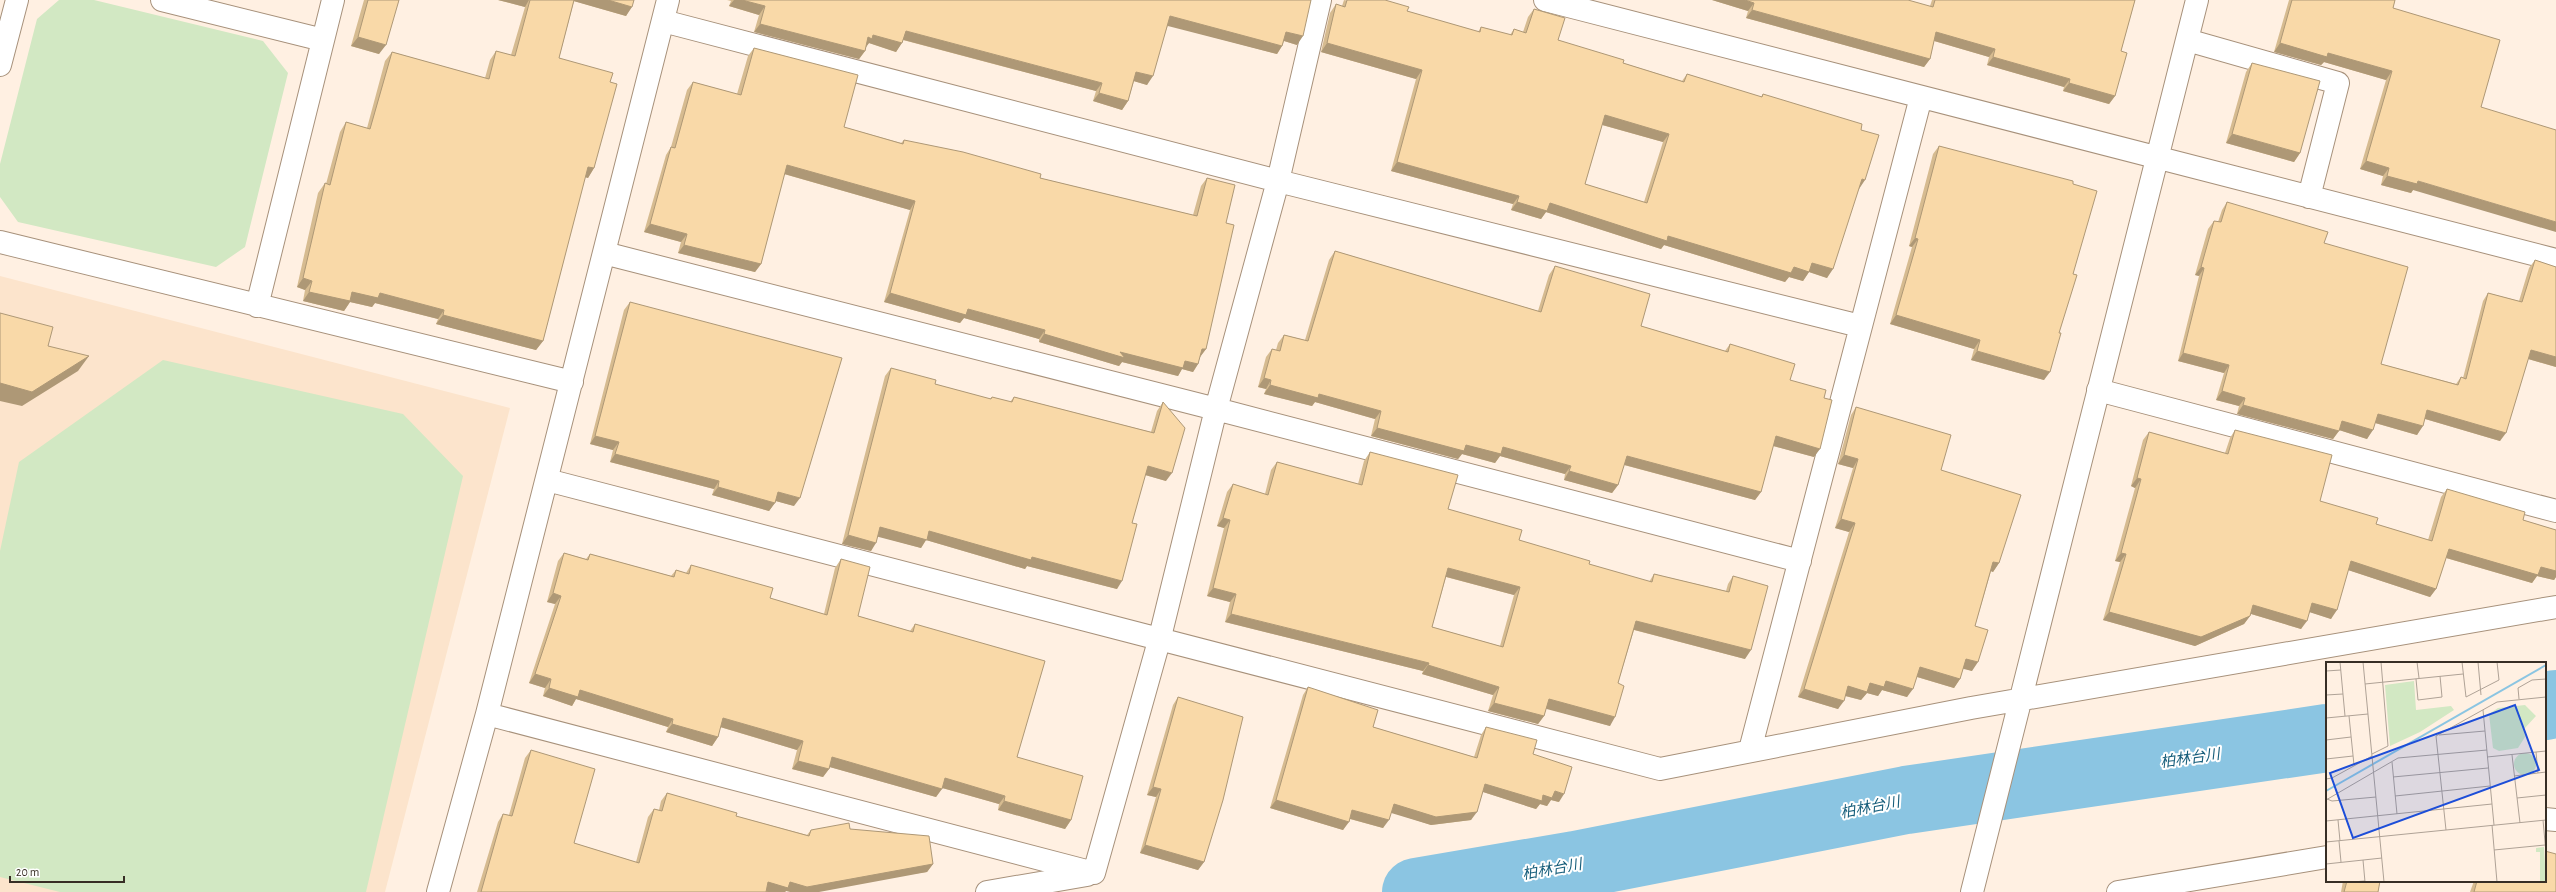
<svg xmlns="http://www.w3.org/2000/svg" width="2556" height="892" font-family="'Alegreya Sans','Noto Sans JP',sans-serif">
	<rect width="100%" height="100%" fill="#fff0e2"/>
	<path fill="#fce4cc" d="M0 276 510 408 385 892H0Z"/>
	<path fill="#d2e8c3" d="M59 0H94L263 41 288 73 245 247 216 267 18 222 0 197V164L37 19Z
		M163 360 403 414 463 476 366 892H60L0 877V551L19 462Z"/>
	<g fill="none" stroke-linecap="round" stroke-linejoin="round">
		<path stroke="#8bc5e2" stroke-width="68" d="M2545 706 2556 704
			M1416 892 1575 865 1906 800 2327 738"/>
		<g stroke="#a7917b" stroke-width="24">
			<path id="minor" d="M162 0 323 40
				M1545 0 2556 260
				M663 21 1278 181 1860 326
				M2187 40 2338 83 2309 197
				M0 65 17 0
				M0 242 572 382
				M604 253 1216 409 1800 561
				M257 306 333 0
				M2098 390 2556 511
				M547 480 1660 769 1971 708 2556 607
				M487 714 1094 873
				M1750 750 1921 97
				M2545 819 2556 820
				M1094 873 1159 641 1216 409 1278 181 1320 0
				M438 892 487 714 668 0
				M987 892 1087 875
				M1972 892 2197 0
				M2118 892 2327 857"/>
		</g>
		<use href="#minor" stroke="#fff" stroke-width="22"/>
	</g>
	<path fill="#d6bb90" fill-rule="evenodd" d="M364 0H399L379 54 351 46Z
		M498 0H634L626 16 574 1 559 58 610 82 594 168 588 178 585 177 543 341 536 350 436 324 438 319 375 303 372 307 350 302 344 311 303 301 305 290 297 287 318 193 325 183 326 184 340 132 346 122 367 128 385 61 392 52 485 78 490 60 496 51 511 55 525 7Z
		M727 0H1311L1297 45 1284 41 1282 46 1277 54 1168 25 1147 85 1134 81 1128 101 1122 110 1093 101 1096 91 903 40 896 52 869 43 866 47 865 51 859 59 754 32 759 15 729 6 731 1Z
		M1344 0 1407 11 1478 32 1481 27 1510 35 1514 29 1523 32 1528 17 1534 9 1558 40 1623 63 1682 81 1687 74 1761 97 1763 94 1861 130 1859 189V188L1827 278 1809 272 1803 281 1789 277 1785 282 1664 245 1661 249 1546 212 1541 219 1511 210 1513 204 1391 171 1416 79 1321 52 1330 13 1336 4 1342 6ZM1602 125 1663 142 1644 202 1585 184Z
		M1712 0 1930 6 1932 0H2135L2121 51 2115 96 2109 104 2063 91 2064 87 1987 65 1989 57 1934 41 1930 59 1924 67 1746 18 1748 11Z
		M2289 0H2395L2393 8 2413 190 2411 193 2381 185 2383 176 2360 169 2386 80 2324 62 2321 65 2274 52Z
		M754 48 844 127 901 143 904 140 1040 178 1193 215 1201 186 1207 178 1226 223 1206 349 1200 357 1198 364 1193 372 1182 369 1178 376 1122 362 1119 366 1039 342V339L964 318 960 323 884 302 910 210 784 174 761 264 755 272 678 253 681 242 644 232 666 155 671 147 687 90 693 82 737 94 748 56Z
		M2252 63 2300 153 2294 162 2226 143 2246 72Z
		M1939 146 2073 184V274L2044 380 1971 360 1974 349 1890 324 1912 247 1909 246 1933 154Z
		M2227 202 2324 243 2381 364 2456 384 2461 377 2463 378 2483 301 2488 293 2519 301 2529 268 2535 260 2556 267V367L2528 359 2500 441 2425 419 2417 435 2375 423 2367 439 2339 430 2333 439 2237 414 2239 406 2216 400 2224 373 2178 361 2199 276 2195 275 2208 229 2214 221 2218 222 2222 210Z
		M1335 251 1538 311 1549 275 1555 266 1641 326 1725 351 1730 344 1790 380 1824 398 1814 457 1773 446 1761 492 1755 500 1624 465 1618 485 1612 493 1564 480 1565 474 1500 456 1495 463 1462 454 1458 459 1371 436 1375 419 1315 402 1312 406 1264 394 1266 389 1258 387 1266 357 1272 349 1276 350 1278 343 1284 335 1305 340 1329 260Z
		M630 302 794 506 776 501 769 511 712 495 714 489 610 462 613 450 590 444 624 310Z
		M891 368 935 384 990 399 992 397 1010 402 1014 397 1151 432 1157 411 1163 402 1166 481 1145 475 1132 523 1117 589 1027 566 1025 569 926 540 921 548 878 536 871 551 842 544 885 376Z
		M1856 407 1941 470 1999 563 1993 572 1991 571 1975 626 1972 671 1963 668 1960 679 1954 688 1917 677 1907 697 1882 690 1878 696 1867 693 1861 700 1845 696 1838 709 1798 697 1849 532 1835 528 1853 468 1838 464 1851 415Z
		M2235 430 2320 501 2376 524 2428 540 2441 497 2447 489 2523 520 2556 530V577L2554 580 2537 576 2532 583 2446 558 2436 589 2430 597 2348 570 2331 619 2310 612 2301 629 2251 614 2250 616 2244 624 2195 646 2103 620 2120 562 2115 561 2135 488 2131 486 2143 440 2149 432 2225 453 2230 438Z
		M1370 452 1448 509 1519 540 1589 564 1649 582 1654 574 1726 591 1728 584 1733 576 1745 659 1634 630 1618 683 1610 726 1546 708 1544 716 1538 724 1488 711 1493 695 1422 674 1423 671 1225 622 1230 602 1207 596 1224 528 1217 526 1227 492 1233 484 1265 494 1271 470 1277 462 1358 484 1364 461ZM1446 577 1514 595 1500 646 1432 627Z
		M564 553 586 559 590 554 671 576 676 570 686 573 691 565 770 598 824 614 835 568 841 559 858 616 910 631 915 624 1017 757 1071 820 1065 829 998 810 999 804 942 788 936 797 830 767 829 769 823 777 792 769 797 750 720 727 718 737 712 746 666 732 668 727 576 699 572 706 543 696 545 688 529 683 555 604 547 602 558 561Z
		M1308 687 1373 727 1474 757 1481 735 1486 727 1533 754 1559 802 1551 800 1547 806 1540 804 1536 809 1483 792 1471 820 1431 825 1391 812 1383 828 1350 819 1343 830 1270 808 1303 695Z
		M1178 697 1204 862 1198 870 1140 853 1156 797 1147 795 1173 705Z
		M531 750 574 843 636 862 648 817 654 809 659 810 661 801 667 793 736 816 807 835 811 830 850 829 933 864 927 872 786 891 785 892H477L498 822 503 814 509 815 525 758Z
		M2343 881H2380L2378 892H2341Z
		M2474 881H2545L2556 892H2470Z"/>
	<path fill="#ae9876" d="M498 0H529L525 7Z
		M570 0H608L632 7 626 16Z
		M734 0H742L765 6 759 15 729 6Z
		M1712 0H1745L1754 3 1748 11Z
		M1752 10 1930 59 1924 67 1746 18Z
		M1170 16 1282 46 1277 54 1164 25Z
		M760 24 865 51 859 59 754 32Z
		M906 31 1102 83 1096 91 900 39Z
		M1286 32 1303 36 1297 45 1281 40Z
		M1936 32 1995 49 1989 57 1931 40Z
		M873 35 902 43 896 52 869 43 866 47 862 46 868 37Z
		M358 37 386 45 379 54 351 46Z
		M1327 43 1422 70 1416 79 1321 52Z
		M2280 43 2328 53 2392 71 2386 80 2324 62 2321 65 2274 52Z
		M1993 57 2070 79 2064 87 1987 65Z
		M1136 72 1153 76 1147 85 1130 80Z
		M2069 83 2115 96 2109 104 2063 91Z
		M1099 93 1128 101 1122 110 1093 101Z
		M1605 115 1669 134 1663 142 1599 124Z
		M2232 134 2300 153 2294 162 2226 143Z
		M2366 161 2389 168 2383 176 2360 169Z
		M1397 162 1519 196 1513 204 1391 171Z
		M787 165 915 201 910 210 781 173Z
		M588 167 594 168 588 178 582 176Z
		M2387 176 2418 181 2556 222V232L2413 190 2411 193 2381 185Z
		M1862 179 1865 180 1859 189 1856 187Z
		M1517 202 1550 203 1668 236 1794 267 1812 263 1833 269 1827 278 1809 272 1803 281 1789 277 1785 282 1664 245 1661 249 1546 212 1541 219 1511 210Z
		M650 224 687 234 681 242 644 232Z
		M1915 238 1918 239 1912 247 1909 246Z
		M684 245 761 264 755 272 678 253Z
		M2201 267 2204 268 2199 276 2195 275Z
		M303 278 312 281 305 290 297 287Z
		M309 292H352L380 293 444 310 438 319 375 303 372 307 350 302 344 311 303 301Z
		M890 293 968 309 1045 330 1039 339 964 318 960 323 884 302Z
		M443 315 543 341 536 350 436 324Z
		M1896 315 1980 340 1974 349 1890 324Z
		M1044 334 1120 352 1185 361 1198 364 1193 372 1182 369 1178 376 1122 362 1119 366 1039 342Z
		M1202 349H1206L1200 357H1196Z
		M2531 350 2556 357V367L2525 358Z
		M1977 351 2050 372 2044 380 1971 360Z
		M2183 353 2229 365 2224 373 2178 361Z
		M89 356 78 371 22 406 0 401V383Z
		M1264 378 1271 380 1266 389 1258 387Z
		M1270 385 1319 394 1381 411 1375 419 1315 402 1312 406 1264 394Z
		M2222 391 2245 398 2239 406 2216 400Z
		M2243 405 2339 431 2333 439 2237 414Z
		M2427 410 2506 433 2500 441 2422 418Z
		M2378 414 2423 426 2417 435 2372 422Z
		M2342 421 2373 430 2367 439 2336 429Z
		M1377 428 1466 445 1503 447 1571 466 1565 474 1500 456 1495 463 1462 454 1458 459 1371 436Z
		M595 436 619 442 613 450 590 444Z
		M1776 436 1820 449 1814 457 1770 445Z
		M615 454 719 481 714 489 610 462Z
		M1844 455 1858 459 1853 468 1838 464Z
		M1627 456 1761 492 1755 500 1621 464Z
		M1148 466 1172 473 1166 481 1142 474Z
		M1569 471 1618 485 1612 493 1564 480Z
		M2137 478 2141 479 2135 488 2131 486Z
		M718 487 775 503 769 511 712 495Z
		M778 492 800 498 794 506 772 500Z
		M1223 518 1230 520 1224 528 1217 526Z
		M1841 519 1855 523 1849 532 1835 528Z
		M880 527 929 531 1032 557 1122 581 1117 589 1027 566 1025 569 926 540 921 548 875 536Z
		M848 535 876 543 871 551 842 544Z
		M2449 549 2541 567 2556 571V577L2554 580 2537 576 2532 583 2443 557Z
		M2121 553 2126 554 2120 562 2115 561Z
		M2351 561 2436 589 2430 597 2345 569Z
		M1993 562 1999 563 1993 572 1988 570Z
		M1448 568 1520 587 1514 595 1443 576Z
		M1213 588 1236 594 1230 602 1207 596Z
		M553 593 561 596 555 604 547 602Z
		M2312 603 2337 610 2331 619 2306 611Z
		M2253 605 2307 621 2301 629 2248 613Z
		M2109 612 2250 616 2244 624 2195 646 2103 620Z
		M1231 614 1429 663 1423 671 1225 622Z
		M1636 621 1751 650 1745 659 1631 629Z
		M1966 659 1978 662 1972 671 1960 668Z
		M1428 665 1499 687 1493 695 1422 674Z
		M1920 667 1960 679 1954 688 1914 676Z
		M535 674 551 679 545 688 529 683Z
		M1886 681 1913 689 1907 697 1882 690 1878 696 1867 693 1861 700 1842 695 1848 686Z
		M549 688 580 690 673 719 668 727 576 699 572 706 543 696Z
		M1804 689 1844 701 1838 709 1798 697Z
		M1549 699 1615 717 1610 726 1543 708Z
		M1494 703 1544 716 1538 724 1488 711Z
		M723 718 803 741 797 750 717 726Z
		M672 724 718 737 712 746 666 732Z
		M832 757 942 789 936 797 826 766Z
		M798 761 829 769 823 777 792 769Z
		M945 778 1005 796 999 804 939 787Z
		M1485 784 1543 795 1555 791 1564 794 1559 802 1551 800 1547 806 1540 804 1536 809 1480 791Z
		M1153 787 1161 789 1156 797 1147 795Z
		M1276 800 1349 822 1343 830 1270 808Z
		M1004 801 1071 820 1065 829 998 810Z
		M1394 804 1477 812 1471 820 1431 825 1388 812Z
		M1352 810 1389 820 1383 828 1347 818Z
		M1145 845 1204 862 1198 870 1140 853Z
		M933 864 927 872 819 892H790L786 891 785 892H768L763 891 768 882H790Z"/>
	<path fill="#f9d9a8" stroke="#ae9876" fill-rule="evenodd" d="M368 0H399L386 45 358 37Z
		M530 0H574L559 58 613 73 610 82 617 84 594 168 588 167 543 341 443 315 444 310 380 293 378 298 352 292 350 301 309 292 312 281 303 278 325 183 330 185 346 122 370 129 392 52 489 79 496 51 515 56Z
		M608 0H634L632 7Z
		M742 0H1311L1303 36 1286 32 1282 46 1170 16 1153 76 1136 72 1128 101 1099 93 1102 83 906 31 902 43 873 35 872 39 868 37 865 51 760 24 765 6Z
		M1347 0H1385L1409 7 1407 11 1480 32 1481 27 1512 35 1514 29 1526 33 1534 9 1565 18 1558 40 1624 60 1623 63 1684 82 1687 74 1762 97 1763 94 1862 124 1861 130 1879 135 1865 180 1862 179 1833 269 1812 263 1809 272 1794 267 1791 273 1668 236 1667 241 1550 203 1547 211 1517 202 1519 196 1397 162 1422 70 1327 43 1336 4 1345 7ZM1605 115 1669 134 1647 203 1585 184Z
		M1745 0H1908L1933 7 1935 0H2135L2121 51 2127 53 2115 96 2069 83 2070 79 1993 57 1995 49 1936 32 1930 59 1752 10 1754 3Z
		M2292 0H2395L2393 8 2500 40 2481 107 2556 130V222L2418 181 2417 184 2387 176 2389 168 2366 161 2392 71 2328 53 2327 57 2280 43Z
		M754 48 858 75 844 127 903 144 904 140 963 152 1041 174 1040 178 1197 216 1207 178 1235 185 1226 223 1234 225 1206 349H1202L1198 364 1185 361 1183 368 1120 352 1125 358 1044 334 1045 330 968 309 966 315 890 293 915 201 787 165 761 264 684 245 687 234 650 224 671 147 675 148 693 82 741 95Z
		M2252 63 2320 81 2300 153 2232 134Z
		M1939 146 2073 181V184L2097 191 2073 274 2077 275 2059 333H2061L2050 372 1977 351 1980 340 1896 315 1918 239 1915 238Z
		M2227 202 2328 232 2324 243 2408 267 2381 364 2458 385 2461 377 2466 379 2488 293 2522 302 2535 260 2556 267V357L2531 350 2506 433 2427 410 2423 426 2378 414 2373 430 2342 421 2339 431 2243 405 2245 398 2222 391 2229 365 2183 353 2204 268 2201 267 2214 221 2221 222Z
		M1335 251 1541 312 1555 266 1650 294 1641 326 1728 352 1730 344 1795 364 1790 380 1826 390 1824 398 1832 400 1820 449 1776 436 1761 492 1627 456 1618 485 1569 471 1571 466 1503 447 1501 454 1466 445 1464 451 1377 428 1381 411 1319 394 1318 398 1270 385 1271 380 1264 378 1272 349 1280 351 1284 335 1308 341Z
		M630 302 842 358 800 498 778 492 775 503 718 487 719 481 615 454 619 442 595 436Z
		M0 313 53 327 48 346 89 356 32 392 0 383Z
		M891 368 936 380 935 384 991 399 992 397 1012 402 1014 397 1154 433 1163 402 1185 428 1172 473 1148 466 1132 523 1137 524 1122 581 1032 557 1031 560 929 531 927 540 880 527 876 543 848 535Z
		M1856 407 1951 435 1941 470 2021 495 1999 563 1993 562 1975 626 1988 630 1978 662 1966 659 1960 679 1920 667 1913 689 1886 681 1884 687 1870 683 1867 692 1848 686 1844 701 1804 689 1855 523 1841 519 1858 459 1844 455Z
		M2235 430 2332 455 2320 501 2378 518 2376 524 2432 541 2447 489 2525 512 2523 520 2556 530V571L2541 567 2538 575 2449 549 2436 589 2351 561 2337 610 2312 603 2307 621 2253 605 2250 616 2201 637 2109 612 2126 554 2121 553 2141 479 2137 478 2149 432 2228 454Z
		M1370 452 1458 475 1448 509 1522 530 1519 540 1590 561 1589 564 1652 582 1654 574 1729 592 1733 576 1768 586 1751 650 1636 621 1618 683 1624 686 1615 717 1549 699 1544 716 1494 703 1499 687 1428 665 1429 663 1231 614 1236 594 1213 588 1230 520 1223 518 1233 484 1268 495 1277 462 1362 485ZM1448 568 1520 587 1503 647 1432 627Z
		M564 553 588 560 590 554 674 577 676 570 689 574 691 565 773 588 770 598 827 615 841 559 870 567 858 616 913 632 915 624 1045 661 1017 757 1083 776 1071 820 1004 801 1005 796 945 778 942 789 832 757 829 769 798 761 803 741 723 718 718 737 672 724 673 719 580 690 578 697 549 688 551 679 535 674 561 596 553 593Z
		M1308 687 1378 710 1373 727 1477 758 1486 727 1537 740 1533 754 1572 767 1564 794 1555 791 1552 798 1543 795 1542 801 1485 784 1477 812 1436 817 1394 804 1389 820 1352 810 1349 822 1276 800Z
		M1178 697 1243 717 1223 800 1204 862 1145 845 1161 789 1153 787Z
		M531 750 595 769 574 843 639 863 654 809 662 811 667 793 737 813 736 816 809 836 811 830 849 823 850 829 929 836 933 864 807 887 790 882 788 888 768 882 766 892H481L503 814 512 816Z
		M2545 851 2556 854V892H2474L2477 881H2545Z
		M2347 881H2380L2378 892H2344Z"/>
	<g text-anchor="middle" stroke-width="4" stroke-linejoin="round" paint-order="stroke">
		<g font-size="15" font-style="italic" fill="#185f7c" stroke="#fff">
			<text transform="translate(2190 758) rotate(-8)" y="5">柏林台川</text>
			<text transform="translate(1870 807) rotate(-11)" y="5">柏林台川</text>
			<text transform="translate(1552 869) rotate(-10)" y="5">柏林台川</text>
		</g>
	</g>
	<g transform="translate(2326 662)">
		<rect width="220" height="220" fill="#fff0e2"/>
		<path d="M88 19 90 48 125 44 128 48 94 70 64 84 59 23ZM199 43 210 54 198 67 199 75 192 86 173 89 167 86 163 52 172 46ZM188 102a11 11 0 1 1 22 0a11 11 0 1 1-22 0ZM218 185 220 220H214V190H210V186Z" fill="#d2e8c3"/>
		<path fill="none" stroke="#8bc5e2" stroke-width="2" d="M0 129 220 3"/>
		<path fill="none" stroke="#afa296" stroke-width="1" d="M14 0 19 54M37 0 58 220M91 0 93 16M136 0 140 35 173 18 171 0M152 0 155 33M0 9 15 8M90 17 92 38 116 35 114 14M39 22 137 12M0 33 17 32M193 37 192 26 206 18 220 17M157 48 168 163M23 54 28 103M0 56 42 52M113 73 159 69M110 74 171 40 220 35M110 74 120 168M0 78 25 75M210 90 212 111M46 92 62 84 55 0M186 93 194 161M161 95 220 89M0 97 27 94M66 100 71 152M188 114 220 110M67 115 162 106M0 117 6 116 46 94M69 134 164 124M191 136 220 133M1 137 6 139 50 135M0 138 72 96 161 88M12 158 14 179M217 158 220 191M0 159 166 142M166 163 171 220M13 179 15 200M0 180 220 158M168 188 219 183M37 198 39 220M0 202 56 196M26 220 39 219"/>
		<path fill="#1d4ed8" fill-opacity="0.15" stroke="#1d4ed8" stroke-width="2" d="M189 43 213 108 27 176 4 111Z"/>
		<rect width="220" height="220" fill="none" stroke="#372e25" stroke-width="2"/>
	</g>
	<path d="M10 876v6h114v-6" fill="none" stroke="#372e25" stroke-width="2"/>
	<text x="16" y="876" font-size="12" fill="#372e25" stroke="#ffffff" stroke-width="3" paint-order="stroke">20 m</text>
</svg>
